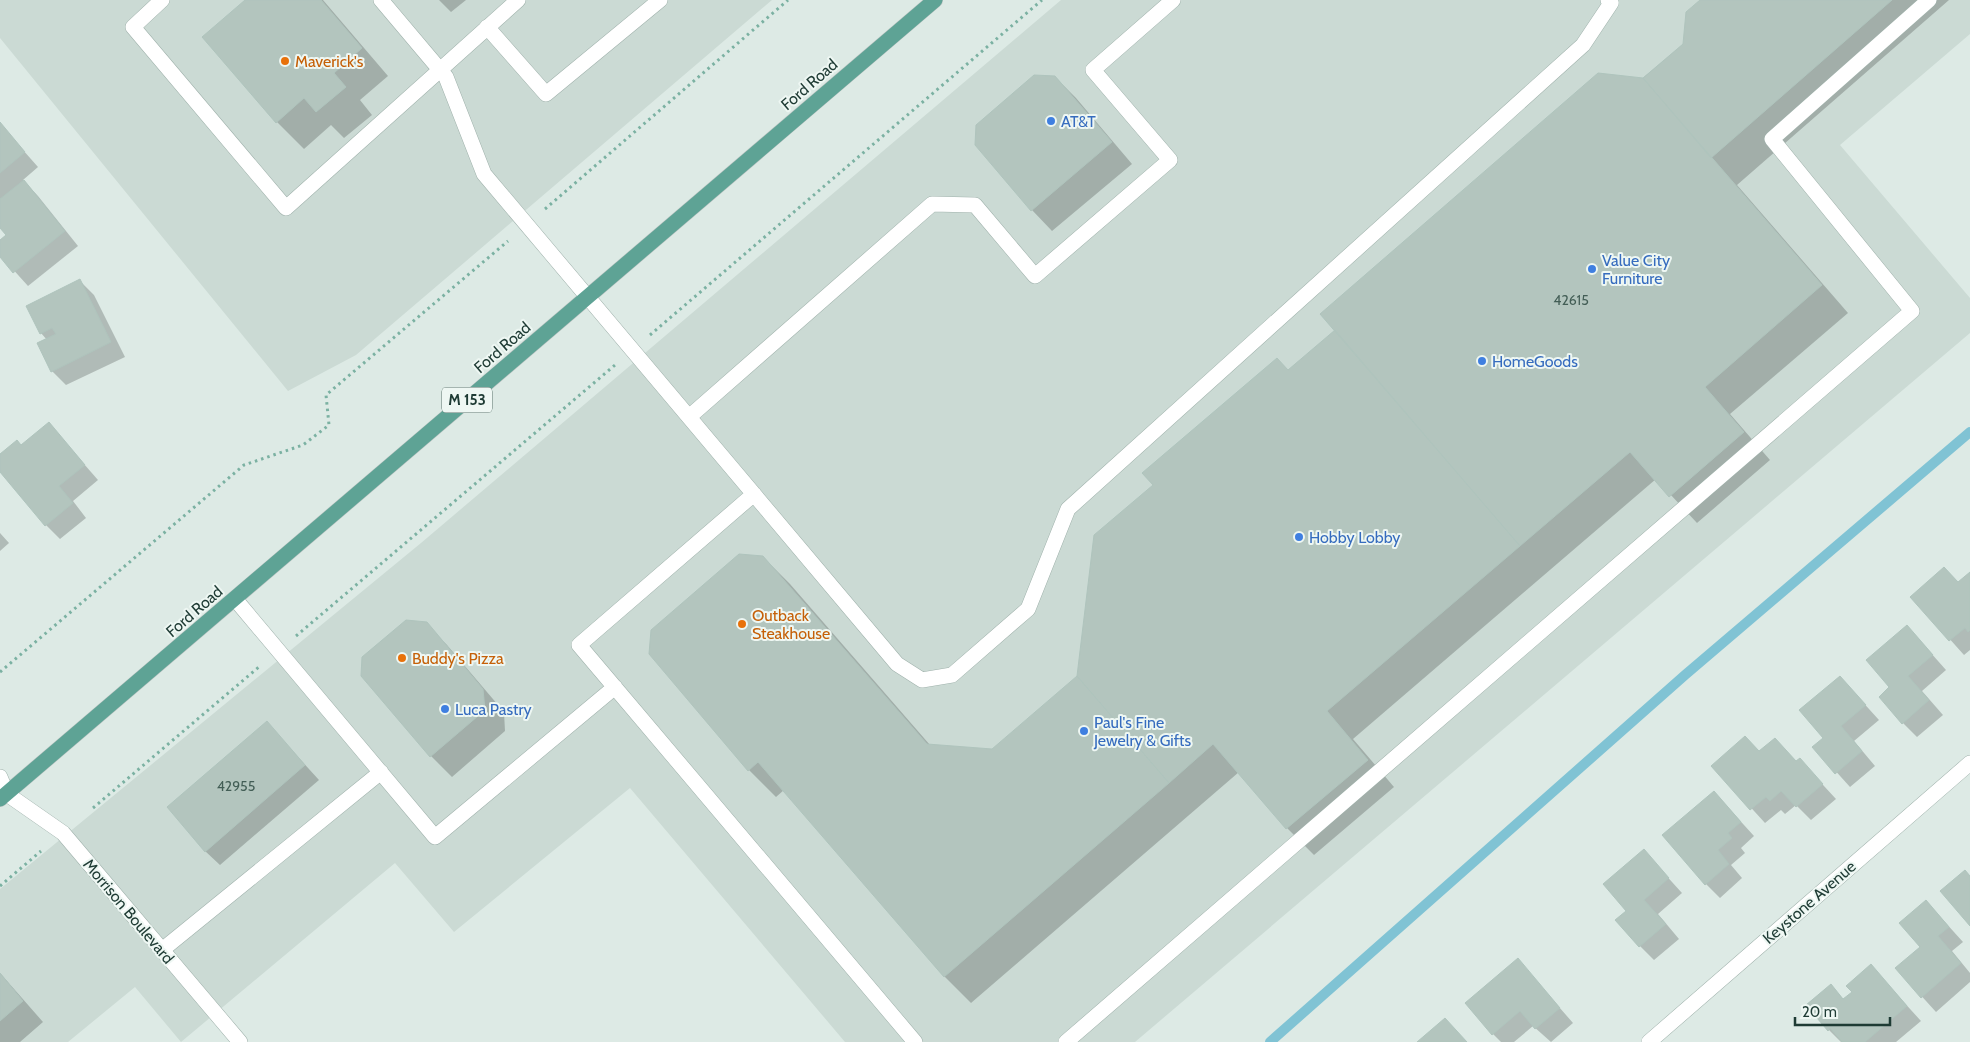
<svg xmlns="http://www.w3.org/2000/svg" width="1970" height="1042" font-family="Cabin,sans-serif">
	<rect width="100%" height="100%" fill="#ddeae5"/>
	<path fill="#cbdad4" d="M0 0H772L356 355 288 391 0 38Z
		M1061 0H1970V34L1840 145 1970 298V333L1135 1042H845L630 788 454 932 395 863 181 1042 135 987 68 1042H0V889L421 543Z"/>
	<path fill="#0003" d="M247 0H323L388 76 360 100 372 115 344 138 331 125 304 149 277 122 204 37Z
		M439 0H466L451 12Z
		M1702 0H1949L1737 185 1848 313 1730 414 1770 460 1697 523 1656 479 1353 739 1394 787 1314 855 1287 828 1239 772 971 1003 944 976 784 790 776 797 749 770 650 653 763 557 790 584 930 745 993 750 1078 677 1289 371 1684 44Z
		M1055 77 1076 98 1132 164 1052 231 1032 210Z
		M0 124 38 167 23 180 38 196 78 246 28 286 0 255V241L7 235 0 226Z
		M80 281 94 295 125 357 66 385 52 371 47 340 41 333Z
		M49 424 98 480 73 501 86 518 60 539 46 525 0 470V455L22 446Z
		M0 533 9 543 0 551Z
		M1970 573V650L1964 655 1912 597 1959 583Z
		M426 624 447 645 504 712 505 731 452 777 431 756Z
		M1907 626 1946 670 1922 691 1943 715 1917 737 1903 723 1891 687Z
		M1840 677 1879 720 1854 741 1875 766 1850 787 1814 747 1824 738Z
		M267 723 319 780 220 865 205 851Z
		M1760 752 1797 762 1800 760 1836 799 1811 820 1796 805 1785 814 1781 810 1765 823 1713 766Z
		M1714 792 1754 836 1741 848 1745 853 1731 865 1742 878 1720 898 1706 884Z
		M1643 850 1682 893 1658 914 1679 939 1654 960 1640 946 1628 911Z
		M1926 901 1963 942 1952 951 1970 973V982L1936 1012 1897 969 1922 948Z
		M1518 960 1573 1023 1551 1042 1533 1026 1514 1042H1501L1493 1034Z
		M1871 966 1921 1021 1896 1042H1841L1829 1030 1830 986 1844 1000 1853 992Z
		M0 973 43 1022 20 1042H0Z"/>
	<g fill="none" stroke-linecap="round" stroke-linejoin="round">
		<path stroke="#80c3d4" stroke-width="10" d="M1270 1042 1685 675 1970 432"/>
	</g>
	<path fill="#b3c5be" stroke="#afc4bd" d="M245 0H321L362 48 334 73 346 87 316 112 304 98 276 123 202 37Z
		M1700 0H1892L1711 158 1643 78 1683 44 1686 12Z
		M1598 73 1643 78 1822 285 1705 387 1744 432 1669 497 1630 452 1520 546 1320 314Z
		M1034 75 1055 76 1112 142 1031 211 975 145 976 125Z
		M0 122 25 152 0 173Z
		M24 180 65 231 13 273 0 257V240L6 235 0 228V199Z
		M80 279 111 342 51 372 37 343 56 334 52 328 40 334 26 306Z
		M1335 330 1520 546 1327 711 1368 760 1286 829 1213 744 1169 783 1077 676 1094 535 1153 485 1142 473 1277 358 1288 370Z
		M49 422 85 465 59 486 73 503 45 526 0 472V454L17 440 21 445Z
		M739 554 763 556 927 744 992 749 1077 676 1169 783 944 977 758 762 748 771 649 654 651 630Z
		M1944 567 1958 582 1970 572V630L1968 632 1965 628 1949 641 1910 597Z
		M406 620 427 622 483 689 485 710 430 757 361 676 362 657Z
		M1907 625 1933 655 1908 676 1929 700 1902 724 1879 697 1889 687 1866 660Z
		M1840 676 1866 705 1841 726 1862 751 1835 774 1812 747 1823 738 1799 710Z
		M267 721 305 765 205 852 167 807Z
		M1745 736 1759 751 1775 738 1796 761 1800 758 1823 784 1796 807 1781 791 1770 801 1766 797 1750 810 1711 766Z
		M1714 791 1741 822 1728 833 1732 838 1718 850 1729 864 1705 885 1662 835Z
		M1644 849 1669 878 1644 900 1666 924 1639 947 1615 920 1626 911 1603 884Z
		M1965 870 1970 876V926L1940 891Z
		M1926 900 1949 927 1938 936 1961 963 1921 998 1895 968 1920 947 1899 923Z
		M1518 958 1560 1008 1535 1029 1520 1011 1492 1035 1465 1003Z
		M1871 964 1907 1006 1865 1042H1842L1830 1028 1828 1031 1806 1005 1831 984 1843 999 1852 992 1846 986Z
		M0 973 23 1001 0 1021Z
		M1445 1018 1467 1042H1417Z"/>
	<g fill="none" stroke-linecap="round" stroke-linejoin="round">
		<g stroke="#a0b2ac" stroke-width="16">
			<path id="lane" d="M162 0 133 27 286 208 518 0
				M381 0 446 77 484 174 897 664 922 680 952 675 1028 609 1068 509 1583 45 1611 3 1608 0
				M487 27 546 94 660 0
				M689 417 932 204 975 205 1035 276 1170 160 1093 70 1173 0
				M754 494 579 645 915 1042
				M235 599 435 837 615 687
				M162 950 381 772
				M1066 1042 1912 311 1772 139 1929 0"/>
		</g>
		<g stroke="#a0b2ac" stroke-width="16">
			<path id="street" d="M0 777 7 794
				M0 792 7 794 63 833 240 1042
				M1649 1042 1970 763"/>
		</g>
		<g stroke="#bcc4c2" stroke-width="16">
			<path id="primary" d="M0 799 935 0"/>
		</g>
		<path stroke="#7bb1a2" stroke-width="3" stroke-dasharray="2.5 4" stroke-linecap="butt" d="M545 209 788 0
			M650 335 1042 0
			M296 636 615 365
			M0 672 244 465 303 445 329 425 326 395 508 241
			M93 808 260 666
			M0 886 41 851"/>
		<use href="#lane" stroke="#fff" stroke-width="15"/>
		<use href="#street" stroke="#fff" stroke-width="15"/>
		<use href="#primary" stroke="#5ea395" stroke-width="15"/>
	</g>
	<g fill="#e8710a" stroke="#eef7f3" stroke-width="2">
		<circle cx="285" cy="61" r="5"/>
		<circle cx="742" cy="624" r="5"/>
		<circle cx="402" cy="658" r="5"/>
	</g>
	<g fill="#3f7fe0" stroke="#eef7f3" stroke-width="2">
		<circle cx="1051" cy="121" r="5"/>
		<circle cx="1592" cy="269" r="5"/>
		<circle cx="1482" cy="361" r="5"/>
		<circle cx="1299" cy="537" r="5"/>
		<circle cx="445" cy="709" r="5"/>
		<circle cx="1084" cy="731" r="5"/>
	</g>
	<g text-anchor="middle" stroke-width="4" stroke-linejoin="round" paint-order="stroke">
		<g font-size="14" fill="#435e56">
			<text x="1571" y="305">42615</text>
			<text x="236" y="791">42955</text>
		</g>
		<rect fill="#eef7f3" stroke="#5c736d" stroke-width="1" x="442" y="387.5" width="50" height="25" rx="4"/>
		<g font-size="15" font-weight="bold" fill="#1e3b34">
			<text x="467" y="405">M 153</text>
		</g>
		<g font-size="16" fill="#c56008" stroke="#eef7f3" text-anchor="start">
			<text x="295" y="67">Maverick's</text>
			<text x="752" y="621">Outback<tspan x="752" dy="18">Steakhouse</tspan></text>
			<text x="412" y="664">Buddy's Pizza</text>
		</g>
		<g font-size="16" fill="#1e3b34" stroke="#eef7f3">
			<text transform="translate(809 84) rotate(-41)" y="6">Ford Road</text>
			<text transform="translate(502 347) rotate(-41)" y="6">Ford Road</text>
			<text transform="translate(194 611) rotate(-41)" y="6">Ford Road</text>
			<text transform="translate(1809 902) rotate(-41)" y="6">Keystone Avenue</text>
			<text transform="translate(129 911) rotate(50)" y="6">Morrison Boulevard</text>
		</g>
		<g font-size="16" fill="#366cbe" stroke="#eef7f3" text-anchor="start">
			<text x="1061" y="127">AT&amp;T</text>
			<text x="1602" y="266">Value City<tspan x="1602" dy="18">Furniture</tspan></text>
			<text x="1492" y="367">HomeGoods</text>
			<text x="1309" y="543">Hobby Lobby</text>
			<text x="455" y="715">Luca Pastry</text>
			<text x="1094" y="728">Paul's Fine<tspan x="1094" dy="18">Jewelry &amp; Gifts</tspan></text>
		</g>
	</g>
	<path d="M1795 1017v8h95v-8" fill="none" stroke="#1e3b34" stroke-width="2.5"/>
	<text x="1802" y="1017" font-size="15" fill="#1e3b34" stroke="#eef7f3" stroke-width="4" paint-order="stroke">20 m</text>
</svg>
